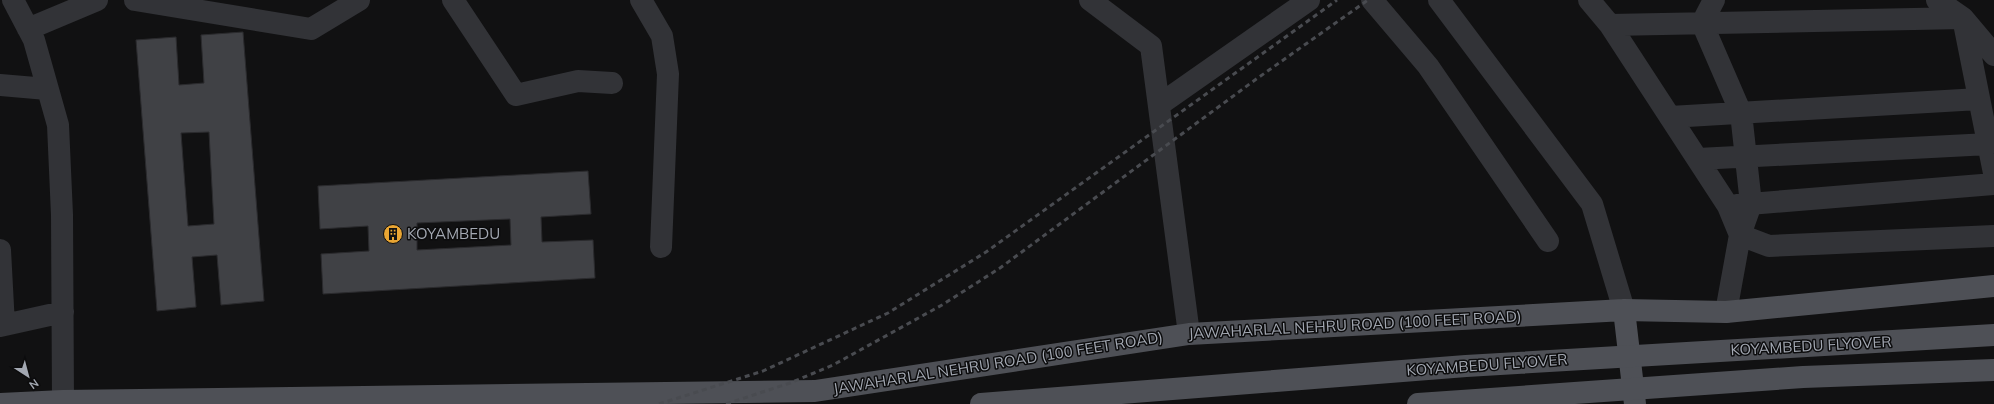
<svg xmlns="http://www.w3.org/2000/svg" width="1994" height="404" font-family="Mulish,sans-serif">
	<rect width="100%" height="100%" fill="#111112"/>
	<path fill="#404145" stroke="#2b2b2e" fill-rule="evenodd" d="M243 32 264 301 221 305 217 255 192 257 196 307 157 311 136 40 176 37 179 85 204 83 201 35ZM209 132 214 224 188 226 181 133Z
		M588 171 591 214 541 217 542 242 593 240 595 278 323 294 321 254 369 251 368 226 320 229 318 186ZM510 219 511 245 417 250V223Z"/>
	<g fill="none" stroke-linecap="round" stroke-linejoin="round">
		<path stroke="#323337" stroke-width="22" d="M13 0 34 40 58 125 62 215 63 401
			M135 0 311 29 359 0
			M453 0 516 95 578 81 612 83
			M641 0 662 36 668 74 661 247
			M1090 0 1151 46 1189 334
			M1372 0 1428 66 1548 241
			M1439 0 1592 204 1624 310
			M1589 0 1610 25
			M1714 0 1702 23 1741 113 1751 204 1740 235 1726 312
			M1937 0 1963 18 1994 55
			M28 29 97 0
			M0 85 47 89
			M1159 105 1309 0
			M1670 117 1979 99
			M1698 159 1989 144
			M1994 173 1963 18 1610 25 1728 206 1740 235 1769 246 1994 236
			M1737 205 1994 184
			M0 250 4 325
			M0 326 63 312"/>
		<path stroke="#4e5056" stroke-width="22" d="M1624 310 1635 404
			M0 404 63 401 815 391 1189 334 1624 310 1726 312 1994 286"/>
		<path stroke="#494b50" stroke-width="3" stroke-dasharray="5 4" stroke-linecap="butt" d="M659 404 763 371 888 313 986 252 1337 0
			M726 404 790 383 833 365 942 305 1000 268 1255 80 1368 0"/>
		<path stroke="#4e5056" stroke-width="22" d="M981 404 1466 366 1994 335
			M1418 404 1803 377 1994 370"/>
	</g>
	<defs>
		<g id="building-disc" transform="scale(1)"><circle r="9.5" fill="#e9a533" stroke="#0c0c0d"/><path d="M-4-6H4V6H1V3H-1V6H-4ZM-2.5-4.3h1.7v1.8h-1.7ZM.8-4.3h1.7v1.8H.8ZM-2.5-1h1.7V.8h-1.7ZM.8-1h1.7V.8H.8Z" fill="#111"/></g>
	</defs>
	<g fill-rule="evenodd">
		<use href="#building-disc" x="393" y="234"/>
	</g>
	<g text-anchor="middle" stroke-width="3" stroke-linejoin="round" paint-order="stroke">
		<g font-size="15" fill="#a3a8b2" stroke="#0c0c0d" text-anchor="start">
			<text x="407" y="239">KOYAMBEDU</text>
		</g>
		<g font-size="15" fill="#a3a8b2" stroke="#0c0c0d">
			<text transform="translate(1355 325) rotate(-3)" y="5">JAWAHARLAL NEHRU ROAD (100 FEET ROAD)</text>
			<text transform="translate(1811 346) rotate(-3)" y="5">KOYAMBEDU FLYOVER</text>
			<text transform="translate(998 363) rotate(-9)" y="5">JAWAHARLAL NEHRU ROAD (100 FEET ROAD)</text>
			<text transform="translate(1487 365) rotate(-4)" y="5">KOYAMBEDU FLYOVER</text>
		</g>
	</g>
	<g transform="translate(28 376) rotate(144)" stroke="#0c0c0d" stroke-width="3" paint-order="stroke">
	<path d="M0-3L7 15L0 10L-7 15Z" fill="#a3a8b2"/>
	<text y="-6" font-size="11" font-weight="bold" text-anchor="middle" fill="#a3a8b2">N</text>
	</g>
</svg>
